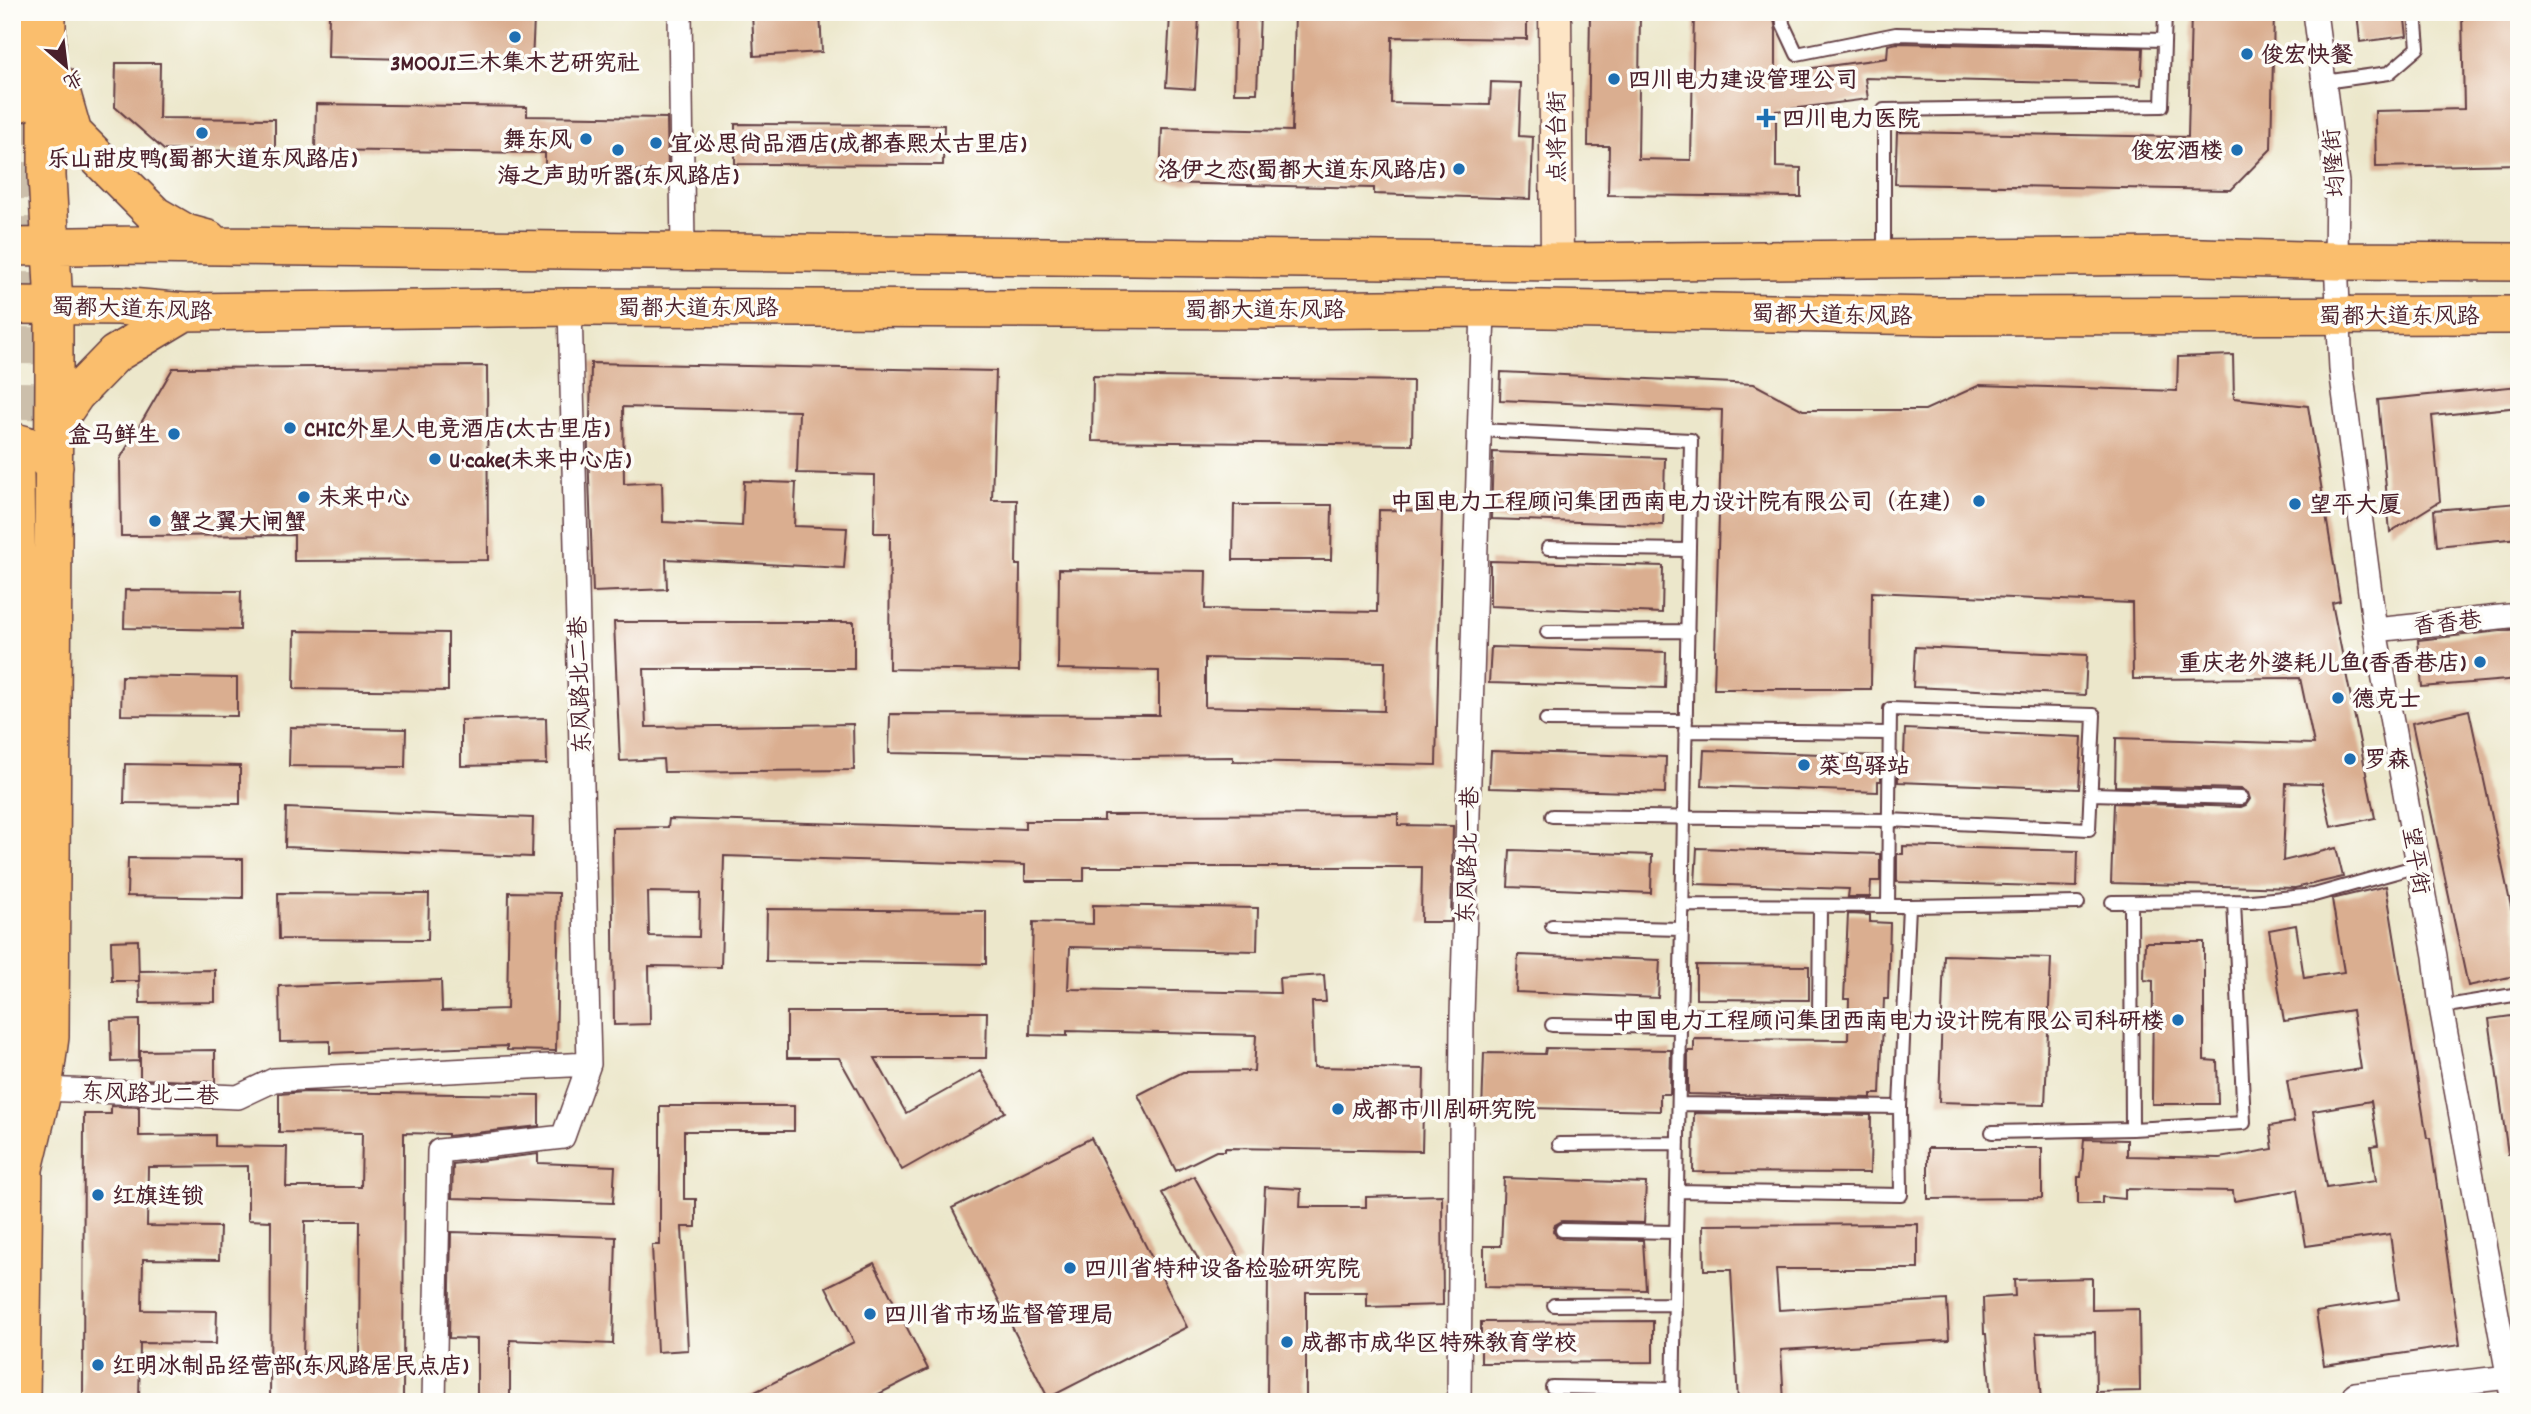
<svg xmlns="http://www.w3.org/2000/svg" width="2531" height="1414" font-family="Dekko,'LXGW WenKai TC',sans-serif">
	<rect width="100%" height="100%" fill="#fdfcf7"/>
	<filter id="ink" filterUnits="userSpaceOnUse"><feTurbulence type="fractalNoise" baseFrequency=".0143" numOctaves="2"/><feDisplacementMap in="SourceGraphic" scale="14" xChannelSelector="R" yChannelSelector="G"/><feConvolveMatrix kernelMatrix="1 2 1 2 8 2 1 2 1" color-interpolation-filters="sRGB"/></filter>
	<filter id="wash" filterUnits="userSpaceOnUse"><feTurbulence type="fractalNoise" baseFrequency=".00686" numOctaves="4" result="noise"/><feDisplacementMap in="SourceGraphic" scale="28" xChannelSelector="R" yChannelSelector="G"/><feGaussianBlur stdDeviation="1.57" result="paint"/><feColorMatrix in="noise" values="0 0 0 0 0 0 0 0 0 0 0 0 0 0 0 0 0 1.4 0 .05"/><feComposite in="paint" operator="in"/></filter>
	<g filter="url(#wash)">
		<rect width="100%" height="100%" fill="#ece7cb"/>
		<g id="blocks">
			<path fill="#daae90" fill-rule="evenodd" d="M752 12H820L822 52 754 56Z
				M1236 12H1260L1257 93H1234Z
				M1295 12H1527V39L1392 37 1391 103 1490 105 1491 82 1521 83 1519 136 1533 137 1531 199 1374 194V188L1160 183 1162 128 1292 131Z
				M1590 12H1640L1638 159 1691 160 1694 12H1773L1776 31V73L1887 58 1888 45 1897 43 2143 48 2141 85 1865 78 1868 99 1776 111V167L1801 168V197L1608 195 1609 146H1588Z
				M2191 12H2274L2271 149 2231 190 1895 184 1897 132 2188 137Z
				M2357 12H2404L2407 36 2360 42Z
				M2462 12H2517L2519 164 2376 167 2375 111 2464 109Z
				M329 14 534 19 532 62 328 57Z
				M1170 15 1199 16 1195 89 1166 87Z
				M116 63H160L159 118 275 119V151L164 150 115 107Z
				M316 104 527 107V116L667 118 668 171 545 169V153L315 150Z
				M735 124 944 125 943 165 735 164Z
				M2233 355 2234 398 2308 406 2340 601 2332 603 2375 818 2331 827 2322 784 2286 783 2283 861 2336 848 2343 877 2295 888 2111 883 2114 803 2241 807 2246 805 2250 799 2248 793 2241 789 2115 786 2116 738 2314 744 2300 678 2133 679 2132 603 1872 592 1871 689H1714L1722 410 1500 400 1501 372 1754 384 1803 410H1925L1980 385 2177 391 2178 357Z
				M591 363 996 371 992 500H1017L1016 565H1020L1019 671 889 669 890 533H874L875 475 797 473 799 411 623 407 624 484 662 482 663 522 742 526 744 481 796 483 794 526 847 528 844 568 666 559 667 589 593 592 587 420H590Z
				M487 366 488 560 294 561V535L121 536 120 459 173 368Z
				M1093 376 1413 381 1412 445 1092 441Z
				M2519 386V407L2432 416 2440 501 2390 532 2378 400Z
				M1493 452 1665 458 1663 525 1491 519Z
				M2519 503V538L2437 546 2434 510Z
				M1234 505H1332L1331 560H1233Z
				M1379 510 1442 511 1436 765 1233 761V757L1133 758 889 753 890 714 1159 715V671L1058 669 1059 569 1206 571 1205 609 1377 612ZM1205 658 1385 662 1384 711 1205 707Z
				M1490 561 1663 566 1662 613 1490 606Z
				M125 590 241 591 240 630 124 628Z
				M614 622H854V669H644L646 727 853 724 854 770 664 772 663 759 620 761Z
				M2519 629V679L2422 687 2418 640Z
				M295 631 448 633V691L294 689Z
				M1491 647 1666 652 1665 688 1489 683Z
				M1915 647 2087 655 2085 695 1913 687Z
				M122 676 237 678V716L121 715Z
				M2469 710 2519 944V975L2468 986 2412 723Z
				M546 718 547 764 461 766V720Z
				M290 727 406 729 405 767 289 766Z
				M1905 729 2082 737 2079 789 1898 782V756H1904Z
				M1704 750 1881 756V781H1878V792L1702 786Z
				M1491 751 1666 757 1665 793 1489 788Z
				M125 764 240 766V804L124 803Z
				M286 808 533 818 532 857 285 847Z
				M1398 814V825L1453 826 1451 922H1421L1422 867H1084V881H1025V865L724 856 721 967 649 966 650 1024 614 1025 612 828 668 827 669 819 1025 829V821H1104V815ZM648 892 700 893 699 937 649 936Z
				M1903 846 2078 851 2077 887 1897 882V854H1903Z
				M1697 848 1880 854V881H1871L1870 897H1848L1849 889 1695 884Z
				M1510 850 1652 855 1651 893 1508 887Z
				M128 858 243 859V898L127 896Z
				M2386 886 2427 1138H2430L2460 1345 2324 1365 2316 1312 2399 1299 2390 1234 2306 1246 2297 1190 2234 1201 2233 1191 2125 1189V1199L2102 1197V1204H2078V1177H2081L2084 1139 2127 1140V1156L2220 1158 2273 1149 2270 1126 2294 1122 2287 1081 2361 1069 2352 1010 2284 1021 2269 930 2296 925 2304 978 2344 972 2332 899ZM2371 1101 2378 1145 2371 1146 2376 1181 2326 1188 2313 1111Z
				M509 892 559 893 556 1051 507 1050V1046L330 1053V1041L280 1042 279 986 441 980 442 1011 507 1009Z
				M278 893 429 894 428 940 279 939Z
				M1093 905 1258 908 1257 951 1070 947 1068 989 1280 993 1279 978 1324 975 1326 1002H1312L1314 1067 1424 1069 1422 1151 1225 1148V1151H1216L1176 1171 1138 1095 1183 1072 1254 1071 1256 1035 1067 1031V1036L1030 1035 1033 922 1093 924Z
				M767 909 986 911V964L766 961Z
				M1848 914 1870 915V922L1890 923 1888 999H1884L1880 1094H1871V1098L1688 1094V1051H1694V1039L1848 1040 1849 999H1844Z
				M138 940 139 981H112L111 941Z
				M2145 942H2204V1060L2217 1061 2218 1104H2152L2153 981 2144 980Z
				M1518 955 1660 960 1658 998 1516 992Z
				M1944 955 2051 958 2045 1105 1939 1102Z
				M1696 965 1809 966V1000L1696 999Z
				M215 970V1002L140 1003 139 971Z
				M787 1012H987L986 1058H875L906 1113 981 1071 1005 1112 902 1170 839 1058H787Z
				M2519 1015V1153L2508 1154 2489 1019Z
				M139 1020V1061L112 1062 111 1021Z
				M1546 1048 1671 1050 1670 1094H1660V1111L1530 1108 1529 1115 1482 1113 1484 1053 1545 1054Z
				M215 1050V1082L140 1079V1051Z
				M306 1092 539 1095V1126L448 1136V1134L404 1133 403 1402H270L271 1221 248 1220V1166L148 1167 147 1226 220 1227 219 1260 143 1259 142 1310 217 1311 216 1344 140 1343 139 1402H83L84 1114H111V1106L139 1107V1136L215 1135V1146L287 1147 286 1187H361L362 1133 279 1132V1094ZM305 1221H360L359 1365H303Z
				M660 1106H794V1131H684V1199H696V1227H682L688 1350 657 1352 652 1245H660Z
				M1694 1113 1871 1115 1870 1173 1693 1172Z
				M1091 1138 1187 1327 1048 1398 952 1208Z
				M1928 1148H2042V1198L1928 1199Z
				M538 1154V1163L615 1166 613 1203 452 1198 453 1164Z
				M1194 1176 1241 1261 1209 1279 1162 1193Z
				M1504 1178 1646 1183 1644 1223 1562 1221 1555 1225 1553 1231 1557 1237 1562 1239 1643 1240 1646 1290 1484 1287V1246H1501Z
				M1265 1187 1301 1189 1300 1207H1366V1197L1442 1195 1443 1305 1367 1307V1292H1306V1402H1267L1268 1270H1261Z
				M1918 1224V1269H1776L1779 1310 1947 1300 1949 1340 1781 1350 1784 1402H1738L1731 1270H1704L1703 1225Z
				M451 1232 616 1237 613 1344 510 1340V1402H477V1339L449 1338Z
				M874 1263 928 1369 863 1402H735L854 1342 826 1287Z
				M2092 1278V1310L2139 1309 2140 1391 2096 1392 2095 1332 2036 1333 2041 1402H1991L1986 1334H1984L1983 1298 2015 1296 2014 1280Z
				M1653 1321V1362L1481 1363V1322Z"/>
		</g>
	</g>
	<g filter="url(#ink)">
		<use href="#blocks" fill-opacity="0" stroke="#623d43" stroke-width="2"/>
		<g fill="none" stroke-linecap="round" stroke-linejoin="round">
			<path stroke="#ccbfab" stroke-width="37" stroke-dasharray="37 18" stroke-linecap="butt" d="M15 474 19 74"/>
			<g stroke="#623d43" stroke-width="16">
				<path id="lane" d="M1782 12 1783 24 1797 54 1896 34 2164 40
					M2324 82 2389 73 2418 48 2415 12
					M1884 255V110L2162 106 2165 12
					M1478 430 1691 440 1673 1402
					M1548 548 1689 550
					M1547 632 1688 631
					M1546 720 1686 721
					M1685 731 1889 733
					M2091 794 2241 798
					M1552 816 1888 820 2089 829 2094 715 1890 709 1888 906
					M2112 902 2251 901 2314 895 2418 866
					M2131 903 2132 1129 2244 1123 2234 901
					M1682 905 1909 906 1900 1107
					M1909 906 2078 903
					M1552 926 1682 929
					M2441 1007 2519 994
					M1681 1015 1819 1019 1820 906
					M1552 1025 1680 1027
					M1992 1132 2132 1129
					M1559 1144 1678 1143
					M1677 1191 1901 1195 1900 1107 1679 1104
					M1562 1230 1676 1232
					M1554 1305 1674 1304
					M1552 1387 1673 1389"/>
			</g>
			<g stroke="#623d43" stroke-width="26">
				<path id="street" d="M680 12 683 251
					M2315 12 2337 183 2336 261 2341 369 2375 630 2435 956 2441 1007 2513 1402
					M2375 630 2519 615
					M43 1089 238 1097 274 1080 589 1064 570 307
					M434 1402 439 1151 563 1137 589 1064
					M1459 1402 1462 1016 1483 308
					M2355 1402V1394L2509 1377"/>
			</g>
			<g stroke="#623d43" stroke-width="35">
				<path id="secondary" d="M1555 12 1557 262"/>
			</g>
			<g stroke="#623d43" stroke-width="40">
				<path id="primary" d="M19 67V12
					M59 84 73 133 155 215 186 233 208 239
					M12 105C31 101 38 86 45 70
					M12 247 137 245 1557 262 2168 256 2336 261 2519 262
					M12 305 119 306 185 312 570 307 1275 310 1483 308 1938 316 2519 315
					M54 426 76 394 115 354 185 312
					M12 442C32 444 41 453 54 467
					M15 475 24 1169 21 1402
					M24 1169 43 1089 50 1037 54 378V305L47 176V12"/>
			</g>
			<use href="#lane" stroke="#fff" stroke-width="12"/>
			<use href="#street" stroke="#fff" stroke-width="23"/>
			<use href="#secondary" stroke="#fde5c5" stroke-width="32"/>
			<use href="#primary" stroke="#fabe6d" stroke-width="37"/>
		</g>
	</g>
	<g fill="#1f6fb2" stroke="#fdfcf7" stroke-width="2.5">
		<circle cx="515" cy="37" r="7"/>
		<circle cx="2247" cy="54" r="7"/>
		<circle cx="1614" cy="79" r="7"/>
		<path d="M1762.5 107.5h7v7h7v7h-7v7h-7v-7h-7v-7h7z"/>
		<circle cx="202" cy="133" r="7"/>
		<circle cx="586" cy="139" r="7"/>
		<circle cx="656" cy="143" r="7"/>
		<circle cx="618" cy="150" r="7"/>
		<circle cx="2237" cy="150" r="7"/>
		<circle cx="1459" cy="169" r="7"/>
		<circle cx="290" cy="428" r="7"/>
		<circle cx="174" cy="434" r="7"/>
		<circle cx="435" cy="459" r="7"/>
		<circle cx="304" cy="497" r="7"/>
		<circle cx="1979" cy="501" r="7"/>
		<circle cx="2295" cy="504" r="7"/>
		<circle cx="155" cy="521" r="7"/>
		<circle cx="2480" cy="662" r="7"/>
		<circle cx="2338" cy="698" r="7"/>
		<circle cx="2350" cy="759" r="7"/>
		<circle cx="1804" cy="765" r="7"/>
		<circle cx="2178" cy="1020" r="7"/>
		<circle cx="1338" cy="1109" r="7"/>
		<circle cx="98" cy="1195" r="7"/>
		<circle cx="1070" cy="1268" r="7"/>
		<circle cx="870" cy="1314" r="7"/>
		<circle cx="1287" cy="1342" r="7"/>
		<circle cx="98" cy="1365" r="7"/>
	</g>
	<g text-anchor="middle" stroke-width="7" stroke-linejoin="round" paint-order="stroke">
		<g font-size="23" font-weight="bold" fill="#4a1f2b" stroke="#fdfcf7" text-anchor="start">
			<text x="2261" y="62">俊宏快餐</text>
			<text x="515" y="70" text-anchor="middle">3MOOJI三木集木艺研究社</text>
			<text x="1628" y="87">四川电力建设管理公司</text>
			<text x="1782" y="126">四川电力医院</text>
			<text x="572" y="147" text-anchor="end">舞东风</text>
			<text x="670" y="151">宜必思尚品酒店(成都春熙太古里店)</text>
			<text x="2223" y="158" text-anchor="end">俊宏酒楼</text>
			<text x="202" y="166" text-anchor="middle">乐山甜皮鸭(蜀都大道东风路店)</text>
			<text x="1445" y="177" text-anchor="end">洛伊之恋(蜀都大道东风路店)</text>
			<text x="618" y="183" text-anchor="middle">海之声助听器(东风路店)</text>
			<text x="304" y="436">CHIC外星人电竞酒店(太古里店)</text>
			<text x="160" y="442" text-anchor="end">盒马鲜生</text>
			<text x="449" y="467">U·cake(未来中心店)</text>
			<text x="318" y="505">未来中心</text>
			<text x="1965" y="509" text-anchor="end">中国电力工程顾问集团西南电力设计院有限公司（在建）</text>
			<text x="2309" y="512">望平大厦</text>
			<text x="169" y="529">蟹之翼大闸蟹</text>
			<text x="2466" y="670" text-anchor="end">重庆老外婆耗儿鱼(香香巷店)</text>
			<text x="2352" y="706">德克士</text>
			<text x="2364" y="767">罗森</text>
			<text x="1818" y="773">菜鸟驿站</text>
			<text x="2164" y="1028" text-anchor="end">中国电力工程顾问集团西南电力设计院有限公司科研楼</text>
			<text x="1352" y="1117">成都市川剧研究院</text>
			<text x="112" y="1203">红旗连锁</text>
			<text x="1084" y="1276">四川省特种设备检验研究院</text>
			<text x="884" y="1322">四川省市场监督管理局</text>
			<text x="1301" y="1350">成都市成华区特殊教育学校</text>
			<text x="112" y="1373">红明冰制品经营部(东风路居民点店)</text>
		</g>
		<g font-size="23" fill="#4a1f2b" stroke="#fdfcf7">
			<text transform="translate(1556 137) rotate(-90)" y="8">点将台街</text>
			<text transform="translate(2333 163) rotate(-95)" y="8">均隆街</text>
			<text x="698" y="315">蜀都大道东风路</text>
			<text transform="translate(132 308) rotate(2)" y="8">蜀都大道东风路</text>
			<text x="1265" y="317">蜀都大道东风路</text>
			<text transform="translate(1832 314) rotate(1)" y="8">蜀都大道东风路</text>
			<text x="2399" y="323">蜀都大道东风路</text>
			<text transform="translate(2447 622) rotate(-6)" y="8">香香巷</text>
			<text transform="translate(579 685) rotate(-92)" y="8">东风路北二巷</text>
			<text transform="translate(1467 855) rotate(-88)" y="8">东风路北一巷</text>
			<text transform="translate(2417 860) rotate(80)" y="8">望平街</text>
			<text transform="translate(150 1093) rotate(2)" y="8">东风路北二巷</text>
		</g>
	</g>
	<rect width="2531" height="1414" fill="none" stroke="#fdfcf7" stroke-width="42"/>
	<g transform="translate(66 66) rotate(152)" stroke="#fdfcf7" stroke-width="5" paint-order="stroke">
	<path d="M0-5L12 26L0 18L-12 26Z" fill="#4a1f2b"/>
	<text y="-10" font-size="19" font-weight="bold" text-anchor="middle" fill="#4a1f2b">北</text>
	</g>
</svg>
